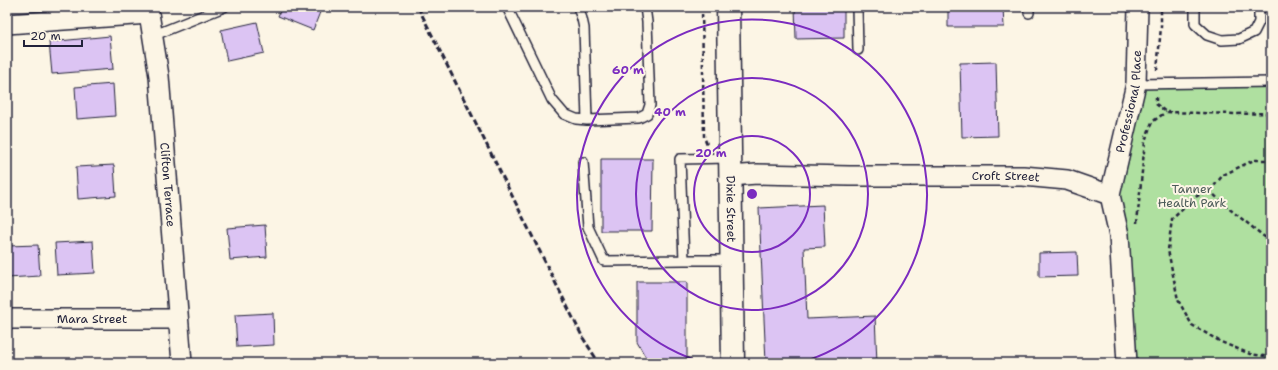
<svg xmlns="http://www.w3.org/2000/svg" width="1278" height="370" font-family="'Shantell Sans',sans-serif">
	<rect width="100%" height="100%" fill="#fcf5e5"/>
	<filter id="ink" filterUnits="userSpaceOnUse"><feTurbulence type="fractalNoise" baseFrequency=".025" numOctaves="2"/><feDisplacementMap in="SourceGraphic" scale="8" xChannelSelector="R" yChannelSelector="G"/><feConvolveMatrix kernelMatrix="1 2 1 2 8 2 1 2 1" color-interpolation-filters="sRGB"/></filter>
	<g filter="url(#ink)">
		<path fill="#afe0a0" stroke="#68816e" d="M1136 84 1271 87V363H1127L1110 195Z"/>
		<path fill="#dcc4f3" stroke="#22223b" d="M282 7H322L313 30 278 16Z
			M795 7H844V38L796 39Z
			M948 7H1003L1004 27H948Z
			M257 22 264 53 227 61 221 30Z
			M110 36 113 69 52 74 49 42Z
			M996 62 998 136 962 137 960 63Z
			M113 84 115 116 77 119 75 87Z
			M601 159H653L652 231H601Z
			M114 165 116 196 78 199 76 167Z
			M823 205 825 247 804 248 807 319 875 316 877 363H766L759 208Z
			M265 225 267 257 230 260 227 228Z
			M93 241 95 273 57 275 55 243Z
			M38 245 40 276 7 278V246Z
			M1077 252 1078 276 1039 277V253Z
			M637 282H687V363H649L637 342Z
			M273 313 274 345 237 347 235 315Z"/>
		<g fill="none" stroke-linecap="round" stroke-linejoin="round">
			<g stroke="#22223b" stroke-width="12">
				<path id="service" d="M507 7 552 100 564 114 576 119 587 120 639 118 647 114 650 105 647 22 645 7
					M578 7 582 19 584 28 587 120
					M857 7 858 50
					M1029 7V13
					M1195 7V24L1207 35 1222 40 1239 39 1254 32 1259 22V7
					M152 36 224 7
					M1136 84 1271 82
					M730 158 680 159 684 260H731
					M583 162 588 227 604 261 684 260"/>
			</g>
			<g stroke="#22223b" stroke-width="22">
				<g id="minor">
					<path id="s1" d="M148 7 159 76 182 363"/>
					<path d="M7 24 149 14"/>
					<path id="s2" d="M730 176 757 174 849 176H1023L1067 180 1110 195"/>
					<path id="s3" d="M7 319H178"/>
					<path id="s4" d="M1127 363 1119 235 1110 195 1136 84 1138 7"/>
				</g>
			</g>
			<g stroke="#22223b" stroke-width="25">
				<g id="tertiary">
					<path id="s5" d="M728 7 733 363"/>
				</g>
			</g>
			<path stroke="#22223b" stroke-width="2.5" stroke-dasharray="4 3" stroke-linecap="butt" d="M702 7 704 137 707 144
				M1157 70 1161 27V7
				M1156 97V104L1166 112 1235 114 1271 113
				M1210 191 1223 175 1254 160H1271
				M1137 223 1145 141 1152 122 1166 112
				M1271 242 1227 207 1210 191 1197 196 1172 219 1168 250 1178 300 1192 325 1221 342 1250 354 1271 357"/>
			<use href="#service" stroke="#fcf5e5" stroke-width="9"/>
			<use href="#minor" stroke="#fcf5e5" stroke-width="19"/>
			<use href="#tertiary" stroke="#fcf5e5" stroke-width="22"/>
			<path stroke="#22223b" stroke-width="3" stroke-dasharray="6 3" stroke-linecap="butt" d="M418 7 583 338 599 363"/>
		</g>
	</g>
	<g fill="none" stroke="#7b2cbf" stroke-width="2">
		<circle cx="752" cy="194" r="58"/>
		<circle cx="752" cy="194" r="116"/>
		<path d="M705 363A175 175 0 1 1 799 363"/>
	</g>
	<g text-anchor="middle" stroke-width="4" stroke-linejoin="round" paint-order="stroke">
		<g font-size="12" fill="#22223b" stroke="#fcf5e5">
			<text dy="4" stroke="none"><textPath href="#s4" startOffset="265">Professional Place</textPath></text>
			<text dy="4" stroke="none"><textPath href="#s2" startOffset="276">Croft Street</textPath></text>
			<text dy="4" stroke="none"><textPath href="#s1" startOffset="179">Clifton Terrace</textPath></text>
			<text dy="4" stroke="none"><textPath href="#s5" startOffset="202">Dixie Street</textPath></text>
			<text dy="4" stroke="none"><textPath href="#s3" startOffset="85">Mara Street</textPath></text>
		</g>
		<g font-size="12" fill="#4c5b59" stroke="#fcf5e5">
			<text x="1192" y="193">Tanner<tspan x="1192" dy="14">Health Park</tspan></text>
		</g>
	</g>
	<circle cx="752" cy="194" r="6" fill="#7b2cbf" stroke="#fcf5e5" stroke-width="2"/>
	<g font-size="12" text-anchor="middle" font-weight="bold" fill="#7b2cbf" stroke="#fcf5e5" stroke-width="4" stroke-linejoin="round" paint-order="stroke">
		<text x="628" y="74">60 m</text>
		<text x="670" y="116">40 m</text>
		<text x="711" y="157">20 m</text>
	</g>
	<rect width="1278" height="370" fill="none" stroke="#fcf5e5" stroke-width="24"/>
	<rect x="12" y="12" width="1254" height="346" fill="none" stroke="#22223b" stroke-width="1.5" filter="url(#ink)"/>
	<path d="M24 40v6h58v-6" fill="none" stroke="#22223b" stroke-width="2"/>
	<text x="30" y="40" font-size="12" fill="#22223b" stroke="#fcf5e5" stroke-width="3" paint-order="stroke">20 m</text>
</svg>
